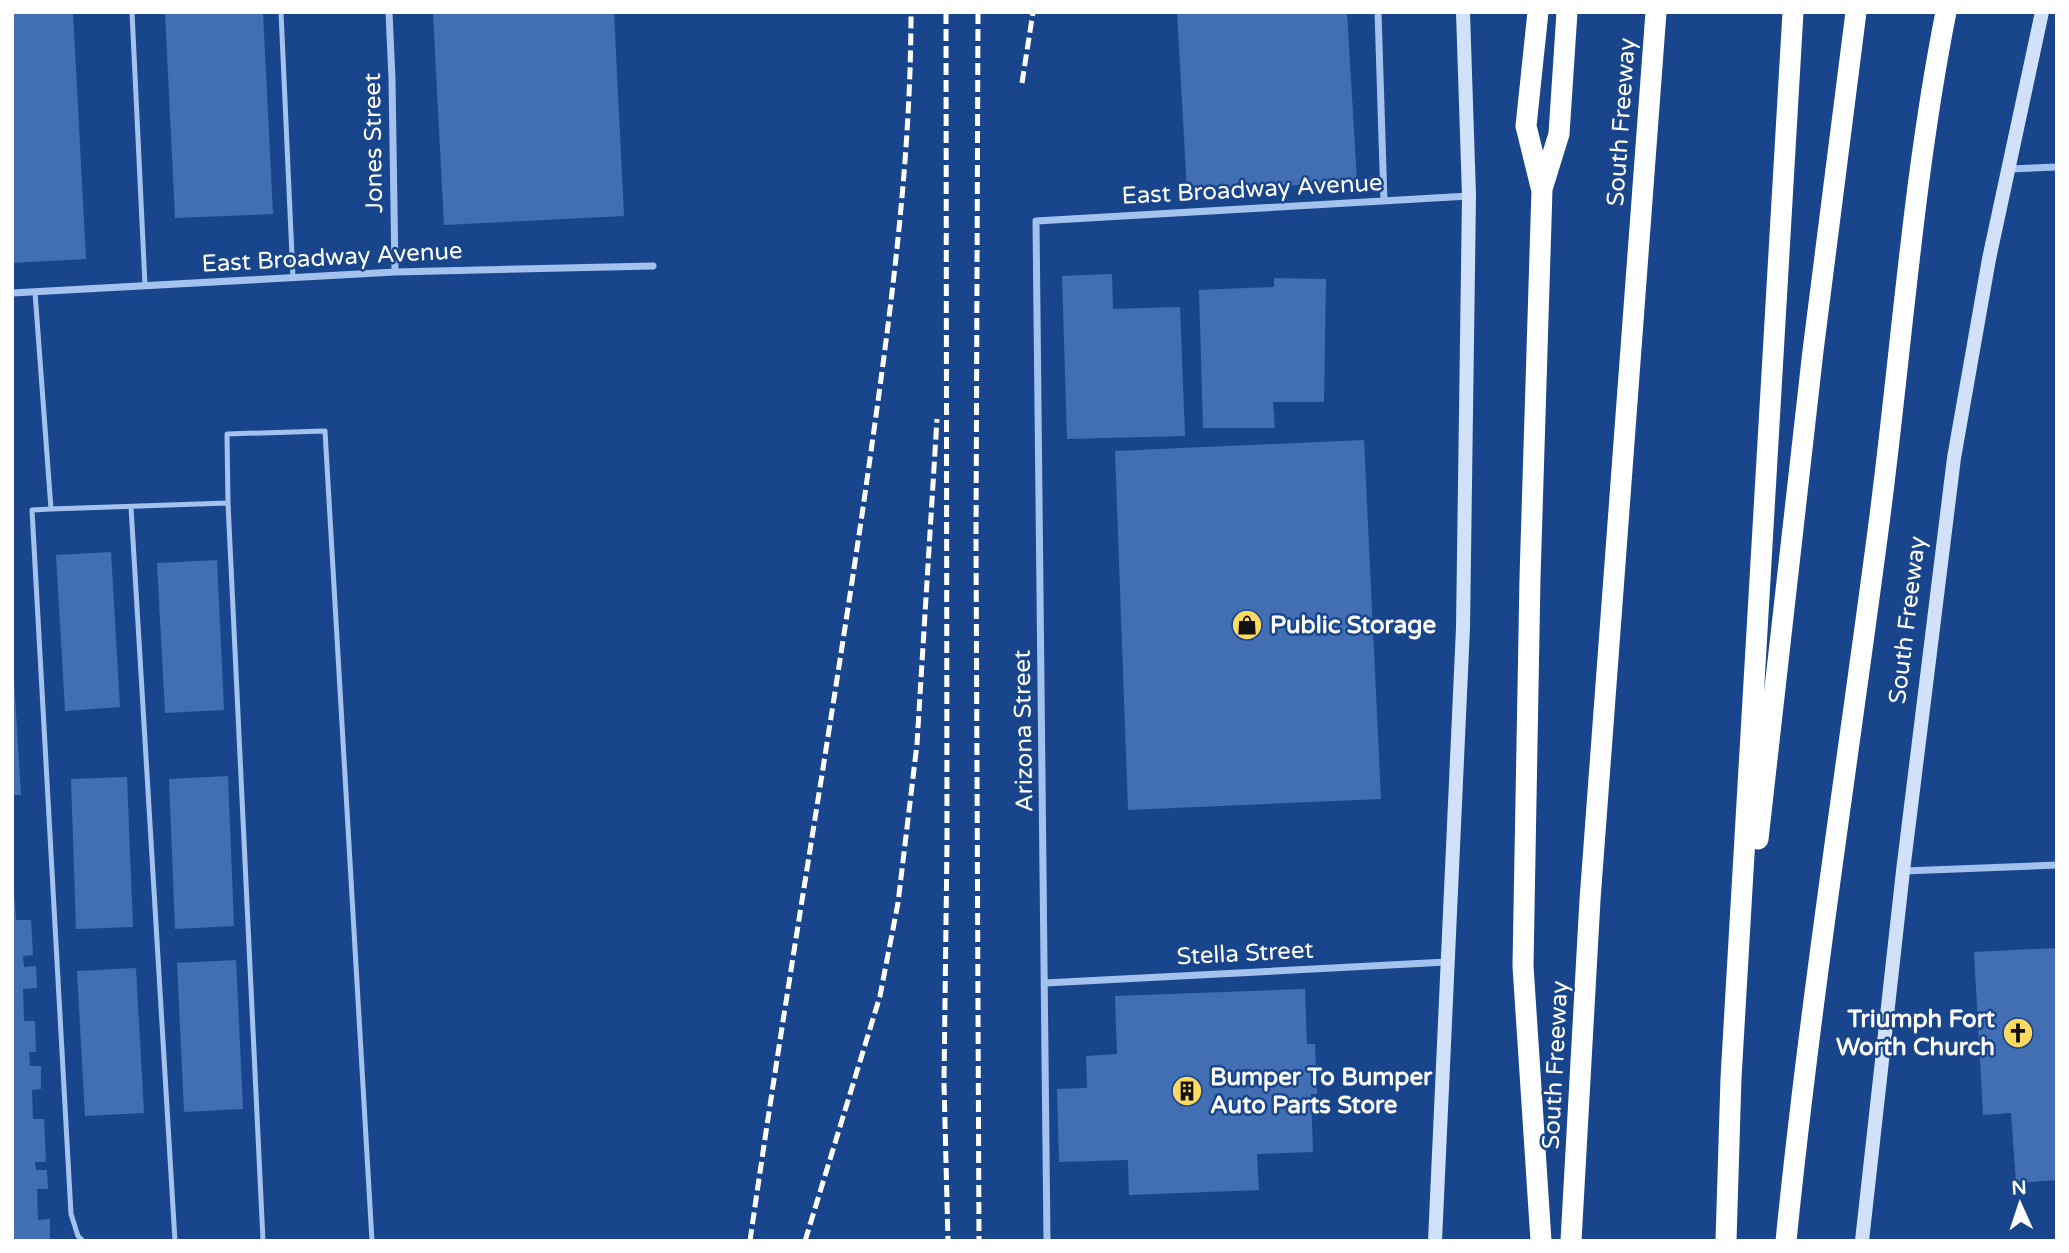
<svg xmlns="http://www.w3.org/2000/svg" width="2069" height="1253" font-family="'Varela Round',sans-serif">
	<rect width="100%" height="100%" fill="#19458c"/>
	<path fill="#426fb4" d="M12 12H73L86 259 12 263Z
		M165 12H263L273 214 175 218Z
		M464 12H614L624 216 444 225 433 14Z
		M1177 12H1347L1357 182 1187 191Z
		M1112 274 1113 309 1180 307 1185 436 1067 439 1062 276Z
		M1274 278 1326 279 1324 402H1273L1275 428H1203L1199 290 1274 287Z
		M1364 440 1381 799 1128 810 1115 451Z
		M111 552 120 707 65 711 56 555Z
		M217 560 224 710 165 713 157 563Z
		M12 680H14L21 795H12Z
		M228 776 234 926 175 929 169 779Z
		M127 777 133 927 76 929 71 779Z
		M12 890H14L16 920H31L33 955 23 956 24 967 36 966 37 988 23 989 24 1021H35L36 1052H29L30 1066H41V1089L32 1090 33 1119H44L46 1162H35L36 1170H47L48 1189H37L38 1220 50 1219V1240L12 1241Z
		M2057 948V1180L2016 1183 2011 1113 1983 1115 1974 952Z
		M236 960 243 1109 184 1112 177 963Z
		M136 968 144 1113 85 1116 77 971Z
		M1305 989 1307 1044H1315L1317 1094H1311L1313 1152 1257 1154 1259 1190 1129 1195 1128 1160 1059 1162 1057 1089 1087 1088 1086 1056 1117 1054 1115 996Z"/>
	<g fill="none" stroke-linecap="round" stroke-linejoin="round">
		<path stroke="#a4c2ee" stroke-width="5" d="M132 12 145 285
			M281 12 293 278
			M35 292 51 509 228 503 263 1241
			M228 503 227 434 325 431 372 1241
			M131 507 175 1241
			M51 509 32 510 71 1214 78 1236 83 1241"/>
		<path stroke="#a4c2ee" stroke-width="7" d="M389 12 392 79 395 272
			M1378 12 1384 201
			M2009 169 2057 167
			M12 293 395 272 653 266
			M1904 871 2057 865
			M1045 983 1447 962
			M1047 1241 1036 221 1469 196"/>
		<path stroke="#d1e1fa" stroke-width="14" d="M1435 1241 1463 628 1469 196 1463 12
			M1862 1241 1903 871 1954 458 1989 259 2042 12"/>
		<path stroke="#fff" stroke-width="21" d="M1538 12 1526 126 1541 187
			M1758 839 1813 351 1856 12
			M1541 1241 1523 966 1530 578 1542 189 1559 134 1567 12
			M1571 1241 1590 900 1656 12
			M1726 1241 1731 1078 1793 12
			M1786 1241C1810 1003 1847 767 1878 531 1901 358 1912 183 1946 12"/>
		<path stroke="#fff" stroke-width="5" stroke-dasharray="12 5" stroke-linecap="butt" d="M946 12 947 843 944 1083 948 1241
			M978 12 976 538 979 1241
			M1022 83 1033 12
			M750 1241C785 996 827 753 863 508 886 345 911 177 911 12
			M805 1241 880 996 898 903 917 744 937 419"/>
	</g>
	<defs>
		<g id="shop-disc" transform="scale(1.575)"><circle r="9.5" fill="#ffda61" stroke="#19458c"/><path d="M-5-2.5h2.3a2.7 3.5 0 0 1 5.4 0H5L5.5 6h-11ZM-1.5-2.5h3a1.5 2.3 0 0 0-3 0Z" fill="#111"/></g>
		<g id="church-disc" transform="scale(1.575)"><circle r="9.5" fill="#ffda61" stroke="#19458c"/><path d="M-1.2-6h2.4v3.5h3.3v2.4h-3.3V6h-2.4V-.1h-3.3v-2.4h3.3Z" fill="#111"/></g>
		<g id="building-disc" transform="scale(1.575)"><circle r="9.5" fill="#ffda61" stroke="#19458c"/><path d="M-4-6H4V6H1V3H-1V6H-4ZM-2.5-4.3h1.7v1.8h-1.7ZM.8-4.3h1.7v1.8H.8ZM-2.5-1h1.7V.8h-1.7ZM.8-1h1.7V.8H.8Z" fill="#111"/></g>
	</defs>
	<g fill-rule="evenodd">
		<use href="#shop-disc" x="1247" y="625"/>
		<use href="#church-disc" x="2018" y="1033"/>
		<use href="#building-disc" x="1187" y="1091"/>
	</g>
	<g text-anchor="middle" stroke-width="5" stroke-linejoin="round" paint-order="stroke">
		<g font-size="24" fill="#fff" stroke="#19458c">
			<text transform="translate(1621 122) rotate(-86)" y="8">South Freeway</text>
			<text transform="translate(373 143) rotate(-91)" y="8">Jones Street</text>
			<text transform="translate(1252 189) rotate(-3)" y="8">East Broadway Avenue</text>
			<text transform="translate(332 257) rotate(-3)" y="8">East Broadway Avenue</text>
			<text transform="translate(1907 620) rotate(-83)" y="8">South Freeway</text>
			<text transform="translate(1023 731) rotate(-91)" y="8">Arizona Street</text>
			<text transform="translate(1245 953) rotate(-3)" y="8">Stella Street</text>
			<text transform="translate(1555 1065) rotate(-87)" y="8">South Freeway</text>
		</g>
		<g font-size="24" font-weight="bold" fill="#fff" stroke="#19458c" text-anchor="start">
			<text x="1270" y="633">Public Storage</text>
			<text x="1995" y="1027" text-anchor="end">Triumph Fort<tspan x="1995" dy="28">Worth Church</tspan></text>
			<text x="1210" y="1085">Bumper To Bumper<tspan x="1210" dy="28">Auto Parts Store</tspan></text>
		</g>
	</g>
	<rect width="2069" height="1253" fill="none" stroke="#ffffff" stroke-width="28"/>
	<g transform="translate(2020 1204) rotate(357)" stroke="#19458c" stroke-width="5" paint-order="stroke">
	<path d="M0-5L12 26L0 18L-12 26Z" fill="#ffffff"/>
	<text y="-10" font-size="19" font-weight="bold" text-anchor="middle" fill="#ffffff">N</text>
	</g>
</svg>
